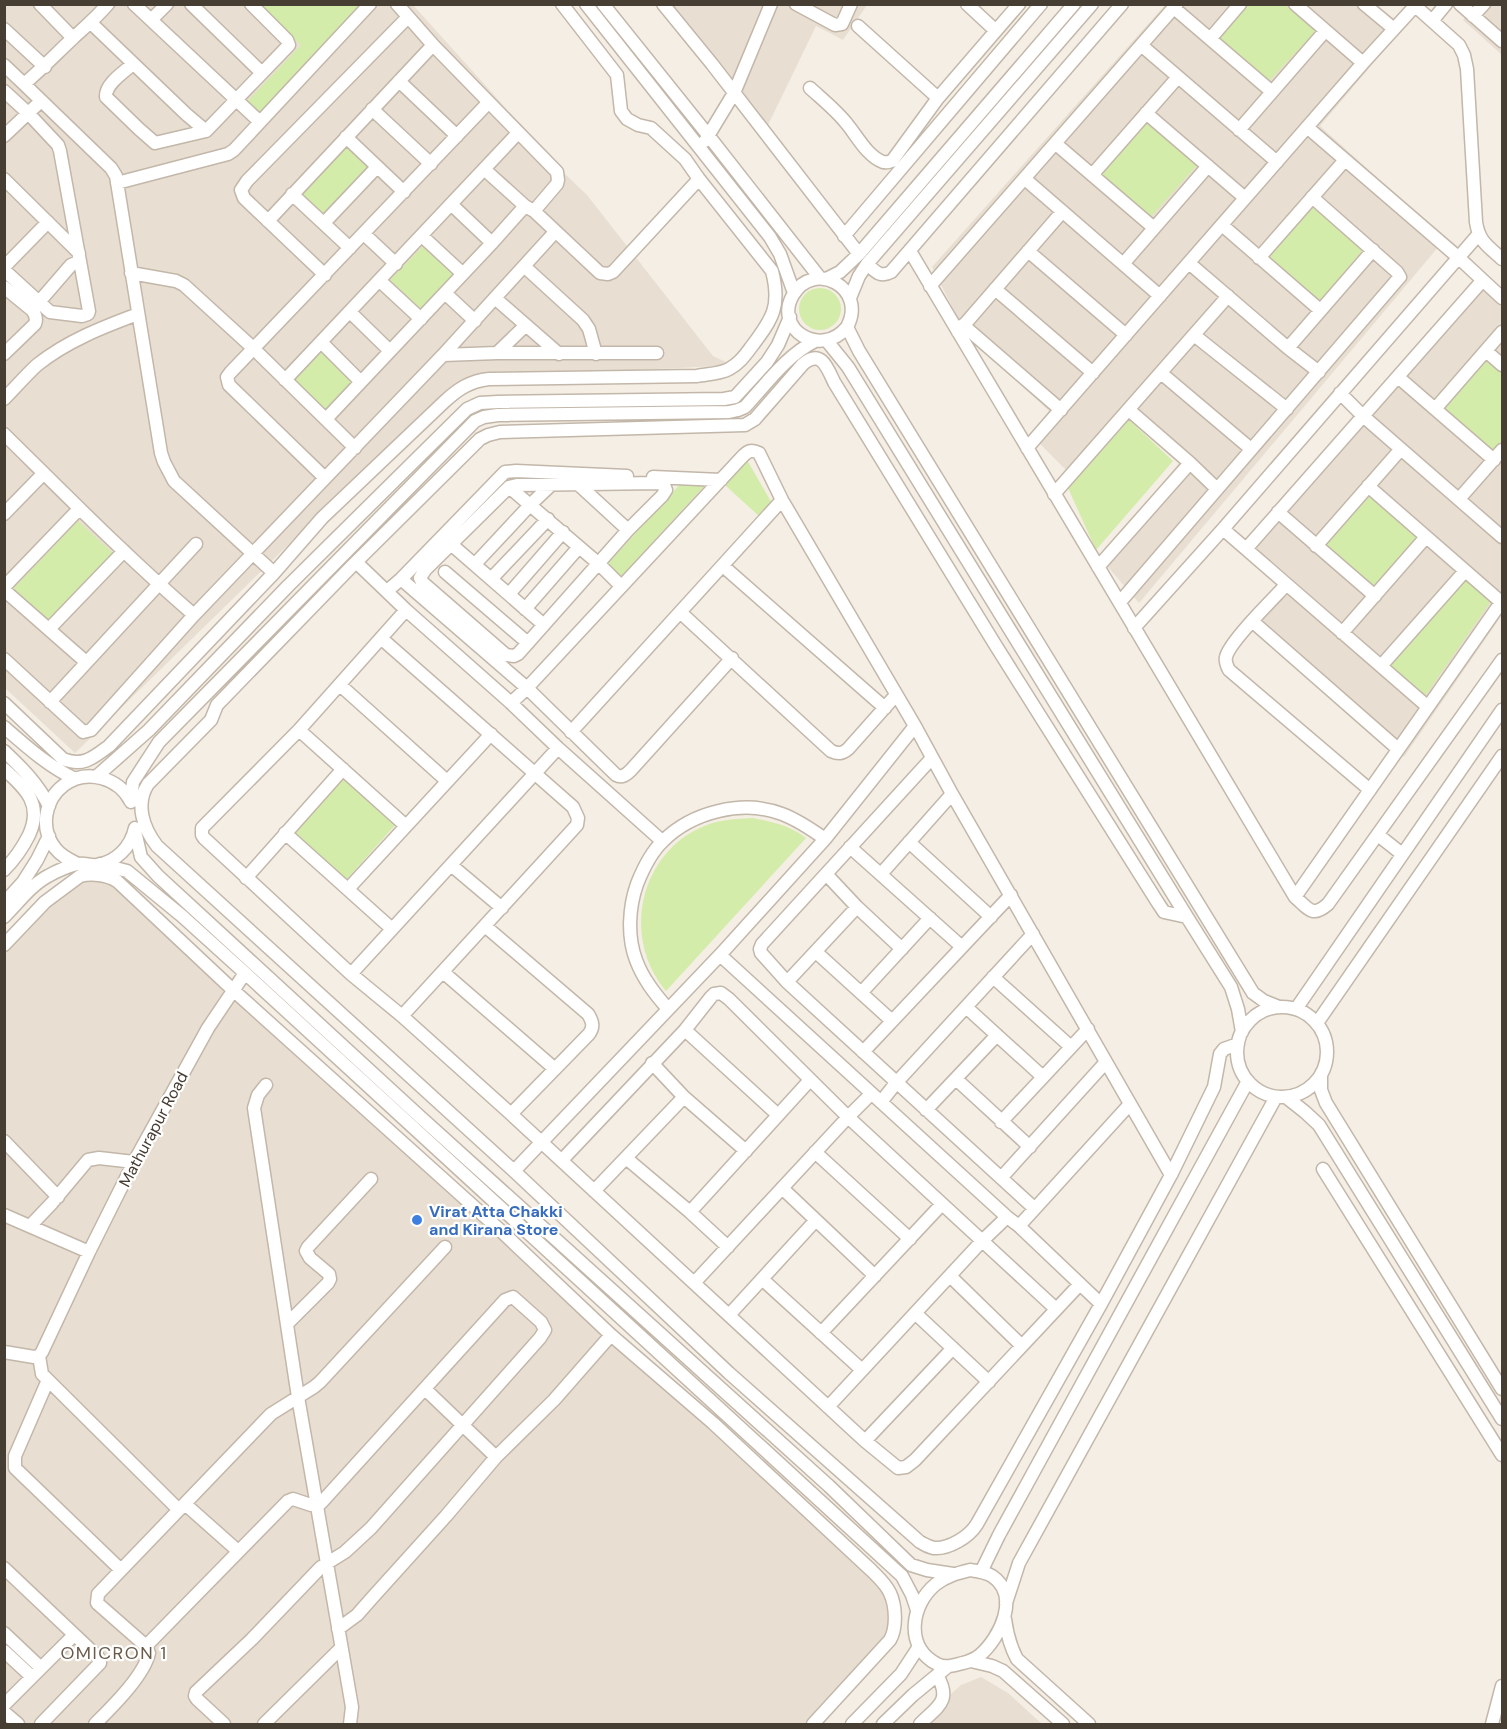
<svg xmlns="http://www.w3.org/2000/svg" width="1507" height="1729" font-family="'DM Sans',sans-serif">
	<rect width="100%" height="100%" fill="#f4eee4"/>
	<path fill="#e8dfd2" d="M4 5H413L565 174 587 195 713 356 728 363 718 366 491 377 461 383 450 387 75 753 5 688Z
		M671 5H867L843 40 816 26 768 125Z
		M1165 5H1377L1404 27 1320 126 1445 239 1139 603 1101 559 1180 462 1128 416 1074 478 1031 435 1049 411 967 336 932 267Z
		M1476 5H1502V55L1463 20Z
		M1486 275 1502 290V615L1404 757 1253 626 1286 590 1244 550Z
		M104 876 885 1585 895 1625 813 1724H5L4 945 76 879Z
		M981 1677 1008 1693 1042 1724H921L941 1703 961 1685Z"/>
	<path fill="#d3eca9" d="M257 5H362L260 114 247 102 301 45Z
		M1247 5H1285L1316 31 1269 81 1218 37Z
		M1145 122 1199 163 1149 219 1099 174Z
		M346 142 372 166 323 216 298 192Z
		M1314 204 1364 248 1320 301 1267 257Z
		M426 243 457 273 422 310 390 280Z
		M799 309a21 21 0 1 1 42 0a21 21 0 1 1-42 0Z
		M322 349 355 380 326 410 293 379Z
		M1487 355 1502 369V440L1492 452 1441 407Z
		M1129 420 1173 461 1096 550 1068 488Z
		M747 460 773 505 761 518 725 485Z
		M682 482H708L617 581 604 568Z
		M1369 492 1418 536 1372 588 1323 544Z
		M78 521 116 556 49 626 11 591Z
		M1464 576 1491 601 1425 696 1388 666Z
		M342 775 397 823 346 880 292 832Z
		M753 818C773 822 790 826 806 838L666 991C620 937 640 850 707 825 722 819 738 819 753 818Z"/>
	<g fill="none" stroke-linecap="round" stroke-linejoin="round">
		<g stroke="#c3b7a9" stroke-width="15">
			<path id="minor" d="M40 4 73 38
				M134 4 260 122
				M191 4 262 73
				M397 4 433 45 557 172 558 180 557 184 534 211
				M586 4 770 237 780 254 794 293
				M603 4 704 130 820 278
				M663 4 712 64 859 254
				M796 4 835 25 842 24 851 4
				M967 4 996 31
				M1364 4 1394 29
				M1413 4 1459 45 1464 55 1467 69 1476 222C1479 242 1488 246 1502 259
				M1460 4 1502 41
				M1174 8 1272 92
				M1473 16 1484 4
				M151 20 167 4
				M1432 21 1446 4
				M91 23 186 114 206 131
				M858 26 938 98
				M4 29 45 67
				M1210 39 1240 4
				M1141 45 1277 162
				M1363 63 1415 6
				M133 64C124 72 105 84 106 97L139 129 155 143 206 131 289 45 287 40 251 4
				M4 65 24 84C42 69 57 53 73 38 85 27 97 17 108 4
				M399 81 457 136
				M24 84 111 168 116 176 161 453 164 462 174 481 274 573
				M810 88C822 99 837 111 847 124 857 136 867 156 883 162 887 163 888 162 892 161L938 98 1019 4
				M4 91 28 113 58 145 60 151 89 311 88 314 82 316 50 312 4 270
				M372 109 431 164
				M1146 113 1245 198
				M1307 127 1459 258 1502 298
				M1239 130 1325 31
				M4 136 41 101
				M346 137 404 192
				M705 141 734 93 771 4
				M1056 144 1154 228
				M484 169 525 206 534 211 600 273 608 274 613 272 699 179
				M1092 175 1178 77
				M4 179 79 253
				M1025 179 1160 296
				M117 183 228 154 234 150 370 4
				M292 194 350 248
				M452 205 492 243
				M268 221 433 45
				M324 223 377 167
				M1222 225 1320 310
				M364 234 396 264
				M422 236 463 274
				M844 236 1041 4
				M910 251 1295 897C1309 909 1312 918 1328 904L1502 660
				M1028 251 1126 335
				M1259 258 1345 160
				M1189 263 1288 348 1319 372
				M867 264C875 271 880 278 891 272L1122 4
				M1123 264 1208 166
				M4 267 48 222
				M525 267 583 320 589 329 596 354
				M131 273 176 281 184 285 253 348 355 448
				M325 275 244 198 241 190 247 181 407 18
				M826 279 840 272 859 254 1074 4
				M380 281 421 319
				M930 286 1177 4
				M4 287 32 310C36 315 37 319 35 324L4 354
				M995 289 1093 373
				M445 293 475 321
				M850 298 859 276 867 264 1092 4
				M496 299 559 354
				M39 302 71 265 80 261
				M350 312 390 351
				M963 325 1061 410
				M847 327C821 359 773 329 793 295 814 259 868 288 847 327L859 351 1253 993 1264 1001 1279 1007
				M958 332 1062 212
				M1194 335 1287 409
				M827 341 848 367 1187 917 1231 987 1238 1009 1242 1032
				M321 342 361 382
				M1288 348 1373 250
				M1486 351 1502 365
				M497 353 525 326
				M443 355 497 353H657
				M1161 373 1251 449
				M1398 377 1494 460
				M285 380 518 133
				M1340 393 1363 416 1502 537
				M4 399C15 388 26 375 37 365 67 341 103 327 138 314
				M1435 409 1502 332
				M1129 410 1190 463 1217 489
				M326 419 492 243 525 206
				M4 434C67 496 128 558 194 615
				M1027 448 1363 63 1295 4
				M653 477 721 480
				M325 478 229 385 227 377 230 373 488 103
				M658 483 664 485 666 490 662 496 628 530 518 654 514 656 506 655 422 582 420 578 425 570 509 487 517 485Z
				M578 484 628 530
				M1368 486 1501 602
				M509 487 599 564 621 586
				M1054 494 1228 296
				M1459 499 1502 450
				M1278 512 1375 596
				M4 514 43 474
				M1223 529 1428 707
				M452 545 544 625
				M1316 546 1401 449
				M1246 549 1482 281
				M356 562 406 610 511 703 558 748 662 841
				M475 564 531 504 552 484
				M723 566 885 708
				M1098 567 1190 463
				M445 572 528 643
				M401 579 527 688 616 775C622 778 626 775 631 770L732 658
				M491 579 548 519
				M1286 585C1274 598 1229 642 1226 657 1225 661 1227 666 1229 670L1370 790
				M4 587 79 509
				M4 590 86 662
				M387 591 401 579 505 472 516 471 627 476
				M509 594 563 532
				M1120 602 1398 279 1400 277 1397 272 1312 197
				M525 609 579 547
				M406 610 299 730 202 828V835L204 838 351 974 402 1016 511 1114 865 1441 898 1468 906 1467 915 1460 1080 1284
				M680 612 831 751C838 754 842 754 848 749L896 695
				M1252 621 1398 749
				M1134 628 1223 529 1478 235
				M49 629 124 551
				M1342 633 1426 537
				M382 639 573 807 578 818 577 825 402 1016
				M4 659 80 729 83 732 91 730 194 615 443 355 555 232
				M1381 666 1465 571
				M340 685 447 781
				M50 702 196 544
				M4 703 63 759C83 767 93 758 109 746L274 573 322 518 444 402C458 389 470 381 489 379L697 376C707 374 720 374 729 369 740 363 745 355 752 346 773 318 781 306 772 271L699 179 685 159 651 128 638 125 627 119 621 111 617 75 562 4
				M511 703 527 688 742 457C748 451 751 449 759 453L782 500 915 726 952 794 1171 1175
				M4 727C27 747 48 766 75 779
				M299 730 406 826
				M571 732 782 500
				M4 751C22 768 38 784 49 806
				M932 758 762 944 760 949 761 953 787 982 1034 1208
				M4 769C26 789 43 804 29 835 22 849 15 859 4 870
				M97 776 149 730 288 586 467 409 480 403 498 402 724 399 735 397 767 362 778 345 790 317
				M131 800 133 782 159 742 475 421 484 417 498 415 729 412 738 410 745 407C767 383 786 356 815 341
				M135 831 141 857 158 876 417 1114 829 1486 911 1565 927 1570 953 1574
				M285 833 392 929
				M1378 835 1402 854
				M909 842 991 917
				M850 847 962 947
				M78 864C70 860 61 856 55 848 40 829 44 800 64 785 87 768 119 778 131 802
				M100 864 127 871 182 916 245 973 902 1576 912 1595 917 1610
				M451 865 502 908
				M826 874 857 907 902 949
				M881 874 952 794
				M246 878 343 769
				M348 889 491 734
				M1295 897 1502 601
				M4 903 23 882 37 860 49 836
				M4 917C18 903 31 885 48 876 55 872 72 864 79 864 85 863 91 866 97 865 116 862 131 847 135 828
				M1187 917 1164 912 1158 903 996 646 834 382C827 367 821 349 803 364L755 419 745 425 500 432 488 435 480 439 351 567 217 705 211 720 148 784C135 804 143 828 157 846L514 1171 729 1373 920 1542C924 1544 928 1547 934 1548 949 1549 969 1537 977 1524L1101 1304 1171 1175 1214 1087 1220 1054 1224 1049 1238 1044
				M485 926 588 1014C593 1022 594 1027 589 1034L511 1114
				M4 945 45 902 80 876C92 873 107 875 117 881L233 990 501 1231 611 1335 713 1423 871 1570C878 1577 886 1584 890 1593 896 1606 897 1628 890 1640L813 1724
				M816 952 892 1021
				M720 955 1007 1217 1019 1226 1101 1304
				M443 972 555 1069
				M351 974 558 748
				M993 977 1071 1047
				M787 982 857 907
				M861 993 930 918
				M966 1007 1043 1077
				M1237 1052a45 45 0 1 1 90 0a45 45 0 1 1-90 0Z
				M668 1009C655 994 643 979 636 960 627 936 629 907 637 884 643 869 651 852 663 841 692 812 743 799 782 814 798 820 811 829 825 839
				M1296 1009 1502 710
				M1317 1023 1502 756
				M685 1030 778 1115
				M863 1052 1011 895
				M652 1063 684 1097 746 1151
				M1321 1076V1090L1326 1103 1502 1389
				M956 1079 1030 1147
				M266 1085 258 1095 254 1108 298 1397 352 1707 350 1724
				M1286 1097 1305 1112 1319 1125 1502 1419
				M881 1102 896 1083 1033 934
				M926 1110 997 1035
				M1001 1122 1088 1029
				M4 1141 58 1197
				M815 1152 910 1239
				M626 1158 690 1212 728 1247
				M562 1160 685 1030 711 997 714 994 721 993 729 999 848 1117 1056 1309
				M1323 1169 1502 1455
				M514 1171 720 955 825 839 915 726
				M1001 1178 1106 1062
				M782 1188 875 1276
				M594 1191 684 1097
				M690 1212 810 1080
				M4 1215 89 1252
				M30 1226 52 1203 88 1160 99 1158 134 1162
				M1019 1226 1130 1104
				M950 1276 1022 1346
				M762 1279 862 1370
				M694 1283 848 1117 871 1094
				M915 1313 989 1382
				M729 1315 816 1220
				M287 1324 328 1283 330 1279 329 1274 310 1258 306 1251 308 1247 371 1179
				M821 1333 942 1204
				M4 1352 34 1357 39 1356 42 1352 89 1252 134 1162 208 1028 245 973
				M39 1356 42 1374 48 1380 179 1510
				M48 1380 15 1456V1468L120 1569
				M425 1389 496 1457
				M828 1407 982 1241 1007 1217
				M865 1441 953 1348
				M185 1504 238 1551
				M4 1568 98 1657 100 1663 41 1724
				M970 1570C977 1571 986 1572 992 1576 1021 1595 1000 1638 980 1655 973 1661 967 1662 959 1664 951 1666 944 1668 937 1664 904 1647 911 1604 936 1584 946 1576 958 1573 970 1570Z
				M981 1572 999 1535 1248 1081
				M1006 1603 1019 1563 1276 1097
				M1005 1619C1007 1634 1010 1646 1017 1659L1089 1724
				M338 1629 357 1615 372 1598 446 1516 496 1457 554 1400 611 1335
				M4 1633 41 1668
				M146 1646 288 1501 293 1499 311 1505 321 1503 505 1300 513 1297 541 1322 545 1330 540 1338 371 1528 345 1552 321 1567 252 1639 196 1692 195 1696 197 1699 224 1724
				M4 1651 32 1677
				M971 1661 992 1666 1003 1671 1063 1724
				M4 1705 73 1636
				M4 1712 18 1724
				M95 1724C111 1708 144 1676 149 1653L146 1646 97 1603 98 1594 271 1414 314 1387 320 1382 445 1247
				M264 1724 341 1648
				M852 1724 901 1674 918 1648
				M883 1724 913 1695 947 1667
				M920 1724C938 1706 952 1701 937 1675
				M1492 1724 1502 1686"/>
		</g>
		<use href="#minor" stroke="#fff" stroke-width="12"/>
	</g>
	<circle fill="#3f7fe0" stroke="#fff" stroke-width="2" cx="417" cy="1220" r="6"/>
	<g text-anchor="middle" stroke-width="4.5" stroke-linejoin="round" paint-order="stroke">
		<g font-size="16" fill="#463d33" stroke="#fff">
			<text transform="translate(153 1129) rotate(-62)" y="6">Mathurapur Road</text>
		</g>
		<g font-size="16" font-weight="bold" fill="#366cbe" stroke="#fff" text-anchor="start">
			<text x="429" y="1217">Virat Atta Chakki<tspan x="429" dy="18">and Kirana Store</tspan></text>
		</g>
		<g font-size="18" letter-spacing="1.5" fill="#6a5a4a" stroke="#fff">
			<text x="114" y="1659">OMICRON 1</text>
		</g>
	</g>
	<rect width="1507" height="1729" fill="none" stroke="#463d33" stroke-width="12"/>
</svg>
